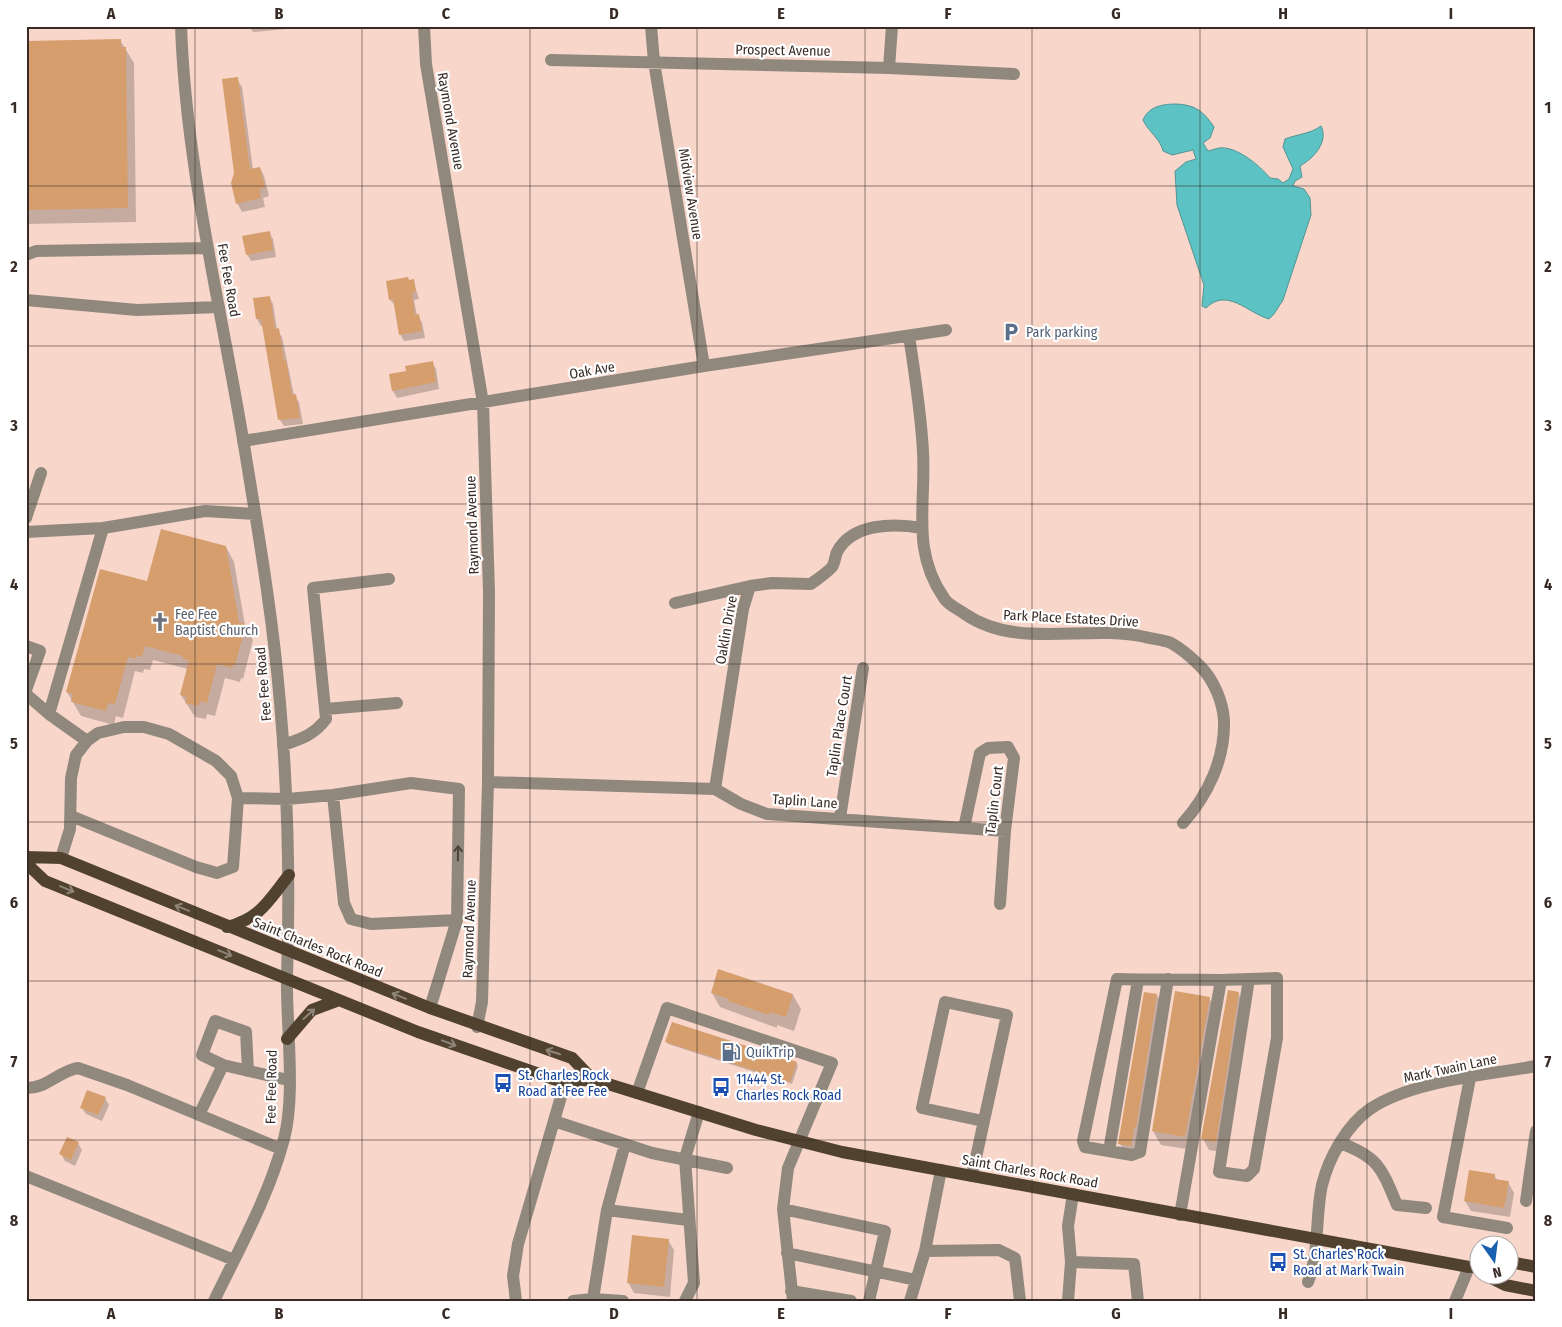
<svg xmlns="http://www.w3.org/2000/svg" width="1562" height="1327" font-family="'Fira Sans Condensed',sans-serif">
	<rect width="100%" height="100%" fill="#f8d6ca"/>
	<path fill="#5dc2c3" stroke="#529594" d="M1177 104C1196 105 1204 112 1214 127L1210 138 1203 143 1208 151C1213 150 1219 147 1224 148 1240 149 1260 166 1270 178L1278 179 1283 183 1289 179 1293 169 1283 147 1285 139C1298 134 1310 134 1321 126 1329 142 1313 159 1300 166L1302 177 1295 181 1293 186 1304 189 1310 198 1311 215 1283 300 1274 314 1269 319C1248 313 1227 287 1206 308L1202 306 1204 285 1177 205 1175 171 1186 162 1196 159 1193 150 1172 155 1163 151C1161 140 1148 131 1143 120 1149 106 1163 104 1177 104Z"/>
	<path fill="#0003" d="M249 26H286V29L253 32Z
		M120 40 134 63 136 222 26 224V42Z
		M237 79 242 87 253 170 260 168 264 176 269 196 263 198 265 207 242 212 237 203 235 173Z
		M269 233 273 239 276 257 251 261 247 254Z
		M413 280 419 299 414 300 417 316 422 322 425 338 404 341 400 334 396 306 390 300 409 281Z
		M269 297 273 304 277 330 282 337 294 395 299 402 303 424 284 426 280 420 263 325 261 326 257 319Z
		M432 362 436 369 439 389 397 398 393 391 391 375 407 372Z
		M226 547 234 562 245 625 253 640 243 679 241 678 240 682 225 678 215 716 207 714 206 719 195 717 181 695 188 669 153 660 150 670 144 669 143 673 135 671 123 718 116 716 114 725 81 716 67 692 148 582Z
		M712 993 793 995 801 1009 794 1031 777 1025V1028L720 1007Z
		M1238 993 1244 1004 1221 1152 1209 1150 1203 1139Z
		M1157 995 1163 1005 1136 1156 1126 1154 1120 1144Z
		M1209 998 1217 1012 1193 1150 1161 1145 1153 1131Z
		M667 1041 796 1063 798 1066 792 1084 668 1044Z
		M105 1098 109 1105 102 1121 86 1114 82 1108Z
		M78 1143 82 1150 75 1166 65 1161 61 1154Z
		M1494 1175 1498 1181 1508 1182 1514 1193 1510 1217 1471 1211 1465 1201Z
		M668 1240 674 1250 670 1297 634 1293 628 1282Z"/>
	<path fill="#d69e6c" d="M121 39V47H126L128 208 26 210V41Z
		M238 77 250 169 260 167 265 188 259 189 261 198 236 204 231 183 234 173 222 79Z
		M270 231 273 250 246 255 242 236Z
		M408 277 409 280 414 279 416 292 412 293 415 315 419 314 422 331 399 335 393 299 389 300 386 281Z
		M270 296 275 329 279 328 284 361 286 360 292 395 296 394 300 418 278 420 261 319H256L253 298Z
		M433 361 436 382 392 391 389 374 406 371 405 366Z
		M161 529 226 546 239 622 246 624 235 665H233L232 668 217 664 207 703 200 701 198 706 185 703 187 697 180 695 189 660 183 659V656L145 646 142 657 137 655 136 659 128 657 115 704 108 703 106 711 71 702 73 694 66 692 100 569 147 581Z
		M718 969 793 994 786 1017 769 1012V1015L728 1001 729 999 711 993Z
		M1228 990 1239 992 1216 1142 1201 1139Z
		M1175 991 1210 997 1185 1137 1152 1131Z
		M1144 992 1157 994 1136 1128H1134L1131 1146 1118 1144Z
		M672 1022 797 1062 790 1082 665 1042Z
		M87 1090 106 1097 98 1115 80 1108Z
		M67 1137 79 1142 71 1160 59 1154Z
		M1469 1170 1495 1174 1494 1179 1509 1181 1504 1208 1464 1201Z
		M632 1235 669 1239 664 1287 627 1283Z"/>
	<g fill="none" stroke-linecap="round" stroke-linejoin="round">
		<path stroke="#91887d" stroke-width="12" d="M181 26C186 168 221 306 244 445 258 531 273 617 280 703 288 794 290 885 287 977 286 1025 296 1094 284 1139 269 1196 239 1249 214 1301
			M424 26 426 64 483 403 489 592 488 782 482 1002 477 1027
			M651 26 654 62 704 366
			M551 60 889 68 1014 74
			M889 68 892 26
			M26 255 36 251 208 248
			M26 300 137 310 219 307
			M909 336C915 375 921 413 923 452 926 505 911 551 944 598 948 605 958 609 965 614 1017 650 1086 624 1145 637 1153 639 1164 640 1171 643 1182 649 1192 658 1200 666 1214 680 1223 702 1224 721 1225 759 1208 795 1183 823
			M243 441 704 366 946 330
			M26 518 41 473
			M26 532 103 528
			M675 603 750 586
			M26 646 40 651 26 690
			M26 694 49 714
			M326 709 397 703
			M87 741 49 714 103 528 205 511 255 514
			M283 745C301 739 314 735 326 719L313 588 389 579
			M488 782 715 789 741 804 767 814 1005 831
			M715 789 743 609 750 586 772 583 811 584C817 579 827 573 832 567 835 563 835 556 837 552 852 523 894 523 922 528
			M333 795 344 903 351 919 371 924 457 920
			M71 816 196 867 217 873 233 867 238 798
			M840 818 863 668
			M964 828 980 753 988 748 1008 747 1014 758 1005 831 1000 904
			M61 858 70 829 71 778 76 755 87 741 98 733 124 727H144L169 734 216 761 231 776 238 798 287 799 333 795 411 783 459 789 457 920 430 1008
			M1168 979 1140 1152 1132 1155 1085 1147 1083 1141 1117 979C1152 980 1186 979 1221 980L1180 1215
			M1221 980 1277 978V1038L1254 1169 1247 1176 1219 1172 1249 979
			M223 1065 202 1055 215 1021 246 1032 248 1071
			M1470 1078 1443 1217 1507 1228
			M26 1088C46 1089 59 1071 78 1068L127 1085 281 1149
			M637 1093 667 1008 832 1063 788 1168 783 1209 793 1301
			M199 1115 223 1065 288 1080
			M554 1121 652 1153 727 1168
			M1340 1143C1379 1157 1382 1169 1397 1205L1426 1208
			M1109 1151 1138 980
			M26 1176 234 1260
			M972 1176 1007 1015 945 1002 922 1108 983 1121
			M1526 1201 1536 1131
			M783 1209 885 1231 869 1301
			M607 1210 625 1144
			M925 1251 999 1250 1015 1258 1020 1301
			M787 1253 916 1280
			M1071 1262 1134 1264 1138 1301
			M1308 1282C1320 1252 1315 1216 1322 1185 1329 1157 1347 1125 1370 1109 1411 1081 1487 1075 1536 1066
			M791 1291 851 1301
			M516 1301 513 1276 518 1244 565 1083
			M573 1301 593 1299
			M623 1301 593 1299 607 1210 688 1220
			M685 1301 694 1283 685 1158 699 1112
			M910 1301 925 1251 941 1170
			M1068 1301 1071 1262 1068 1226 1073 1194
			M1455 1301 1469 1267"/>
		<path stroke="#514230" stroke-width="12" d="M26 857 61 858 430 1008 572 1058 592 1079
			M26 863 45 881 418 1032 565 1083 592 1079 756 1130 842 1152 1469 1267 1480 1266
			M227 927C261 918 268 901 289 875
			M287 1039 312 1010 339 1000
			M1510 1262 1536 1267
			M1483 1274 1505 1285 1536 1291"/>
	</g>
	<defs><path id="oneway-shaft" d="M-6 0H5M1.5-3L5.5 0L1.5 3" fill="none" stroke-width="1.6" stroke-linecap="round" stroke-linejoin="round" transform="scale(1.25)"/></defs>
	<use stroke="#4e423c" href="#oneway-shaft" transform="translate(458 853) rotate(-89)"/>
	<g stroke="#8e8478">
		<use href="#oneway-shaft" transform="translate(67 889) rotate(22)"/>
		<use href="#oneway-shaft" transform="translate(182 908) rotate(-158)"/>
		<use href="#oneway-shaft" transform="translate(225 953) rotate(22)"/>
		<use href="#oneway-shaft" transform="translate(399 996) rotate(-158)"/>
		<use href="#oneway-shaft" transform="translate(309 1014) rotate(-42)"/>
		<use href="#oneway-shaft" transform="translate(449 1043) rotate(21)"/>
		<use href="#oneway-shaft" transform="translate(553 1052) rotate(-163)"/>
	</g>
	<path fill="none" stroke="#382b26" stroke-width="1" stroke-opacity="0.55" d="M195 26V1301M362 26V1301M530 26V1301M697 26V1301M865 26V1301M1032 26V1301M1200 26V1301M1367 26V1301M26 186H1536M26 346H1536M26 504H1536M26 664H1536M26 822H1536M26 981H1536M26 1140H1536"/>
	<defs>
		<g id="parking-bare" transform="scale(1.5)"><path d="M-3.5-5.5H1a3.5 3.5 0 0 1 0 7H-1V5.5H-3.5ZM-1-3.4V-.6H.8a1.4 1.4 0 0 0 0-2.8Z" fill="#5c6f8a" stroke="#fff" stroke-width="2.5" paint-order="stroke"/></g>
		<g id="church-bare" transform="scale(1.5)"><path d="M-1.2-6h2.4v3.5h3.3v2.4h-3.3V6h-2.4V-.1h-3.3v-2.4h3.3Z" fill="#6b7280" stroke="#fff" stroke-width="2.5" paint-order="stroke"/></g>
		<g id="fuel-bare" transform="scale(1.5)"><path d="M-5.5-6h7V0h2V4h1.3V-2.5L3-4.5l.8-.8L6-3V5H2.5V1h-1V6h-7ZM-4.2-4.7v3.2H.2V-4.7Z" fill="#5c6f8a" stroke="#fff" stroke-width="2.5" paint-order="stroke"/></g>
		<g id="bus-bare" transform="scale(1.5)"><path d="M-5-6H5V4H4V6H2V4H-2V6H-4V4H-5ZM-3.5-4V0h7V-4ZM-3.5 1.2v1.5H-2V1.2ZM2 1.2v1.5H3.5V1.2Z" fill="#1a4fb4" stroke="#fff" stroke-width="2.5" paint-order="stroke"/></g>
	</defs>
	<g fill-rule="evenodd">
		<use href="#parking-bare" x="1011" y="332"/>
		<use href="#church-bare" x="160" y="622"/>
		<use href="#fuel-bare" x="731" y="1052"/>
		<use href="#bus-bare" x="503" y="1083"/>
		<use href="#bus-bare" x="721" y="1087"/>
		<use href="#bus-bare" x="1278" y="1262"/>
	</g>
	<g text-anchor="middle" stroke-width="4.5" stroke-linejoin="round" paint-order="stroke">
		<g font-size="14" fill="#382b26" stroke="#fff">
			<text transform="translate(783 50) rotate(1)" y="5">Prospect Avenue</text>
			<text transform="translate(451 121) rotate(80)" y="5">Raymond Avenue</text>
			<text transform="translate(691 194) rotate(81)" y="5">Midview Avenue</text>
			<text transform="translate(229 280) rotate(80)" y="5">Fee Fee Road</text>
			<text transform="translate(592 370) rotate(-10)" y="5">Oak Ave</text>
			<text transform="translate(472 525) rotate(-92)" y="5">Raymond Avenue</text>
			<text transform="translate(1071 618) rotate(3)" y="5">Park Place Estates Drive</text>
			<text transform="translate(726 630) rotate(-80)" y="5">Oaklin Drive</text>
			<text transform="translate(263 684) rotate(-95)" y="5">Fee Fee Road</text>
			<text transform="translate(839 726) rotate(-81)" y="5">Taplin Place Court</text>
			<text transform="translate(994 800) rotate(-83)" y="5">Taplin Court</text>
			<text transform="translate(805 801) rotate(4)" y="5">Taplin Lane</text>
			<text transform="translate(469 929) rotate(-88)" y="5">Raymond Avenue</text>
			<text transform="translate(318 947) rotate(22)" y="5">Saint Charles Rock Road</text>
			<text transform="translate(1450 1068) rotate(-12)" y="5">Mark Twain Lane</text>
			<text transform="translate(271 1087) rotate(-89)" y="5">Fee Fee Road</text>
			<text transform="translate(1030 1171) rotate(10)" y="5">Saint Charles Rock Road</text>
		</g>
		<g font-size="14" fill="#4e5e75" stroke="#fff" text-anchor="start">
			<text x="1026" y="337">Park parking</text>
			<text x="746" y="1057">QuikTrip</text>
		</g>
		<g font-size="14" fill="#5b616d" stroke="#fff" text-anchor="start">
			<text x="175" y="619">Fee Fee<tspan x="175" dy="16">Baptist Church</tspan></text>
		</g>
		<g font-size="14" fill="#164399" stroke="#fff" text-anchor="start">
			<text x="518" y="1080">St. Charles Rock<tspan x="518" dy="16">Road at Fee Fee</tspan></text>
			<text x="736" y="1084">11444 St.<tspan x="736" dy="16">Charles Rock Road</tspan></text>
			<text x="1293" y="1259">St. Charles Rock<tspan x="1293" dy="16">Road at Mark Twain</tspan></text>
		</g>
	</g>
	<rect width="1562" height="1327" fill="none" stroke="#ffffff" stroke-width="55"/>
	<g transform="translate(1494 1260) rotate(166)"><circle r="24" fill="#ffffff" stroke="#afaaa8"/>
	<path d="M0-4L9 19L0 12L-9 19Z" fill="#1960b0"/>
	<text y="-8" font-size="14" font-weight="bold" text-anchor="middle" fill="#382b26">N</text>
	</g>
	<rect x="28" y="28" width="1506" height="1272" fill="none" stroke="#382b26" stroke-width="2"/>
	<g font-size="16" text-anchor="middle" font-weight="bold" fill="#382b26">
		<text x="111" y="19">A</text>
		<text x="279" y="19">B</text>
		<text x="446" y="19">C</text>
		<text x="614" y="19">D</text>
		<text x="781" y="19">E</text>
		<text x="948" y="19">F</text>
		<text x="1116" y="19">G</text>
		<text x="1283" y="19">H</text>
		<text x="1451" y="19">I</text>
		<text x="14" y="113">1</text>
		<text x="1548" y="113">1</text>
		<text x="14" y="272">2</text>
		<text x="1548" y="272">2</text>
		<text x="14" y="431">3</text>
		<text x="1548" y="431">3</text>
		<text x="14" y="590">4</text>
		<text x="1548" y="590">4</text>
		<text x="14" y="749">5</text>
		<text x="1548" y="749">5</text>
		<text x="14" y="908">6</text>
		<text x="1548" y="908">6</text>
		<text x="14" y="1067">7</text>
		<text x="1548" y="1067">7</text>
		<text x="14" y="1226">8</text>
		<text x="1548" y="1226">8</text>
		<text x="111" y="1319">A</text>
		<text x="279" y="1319">B</text>
		<text x="446" y="1319">C</text>
		<text x="614" y="1319">D</text>
		<text x="781" y="1319">E</text>
		<text x="948" y="1319">F</text>
		<text x="1116" y="1319">G</text>
		<text x="1283" y="1319">H</text>
		<text x="1451" y="1319">I</text>
	</g>
</svg>
